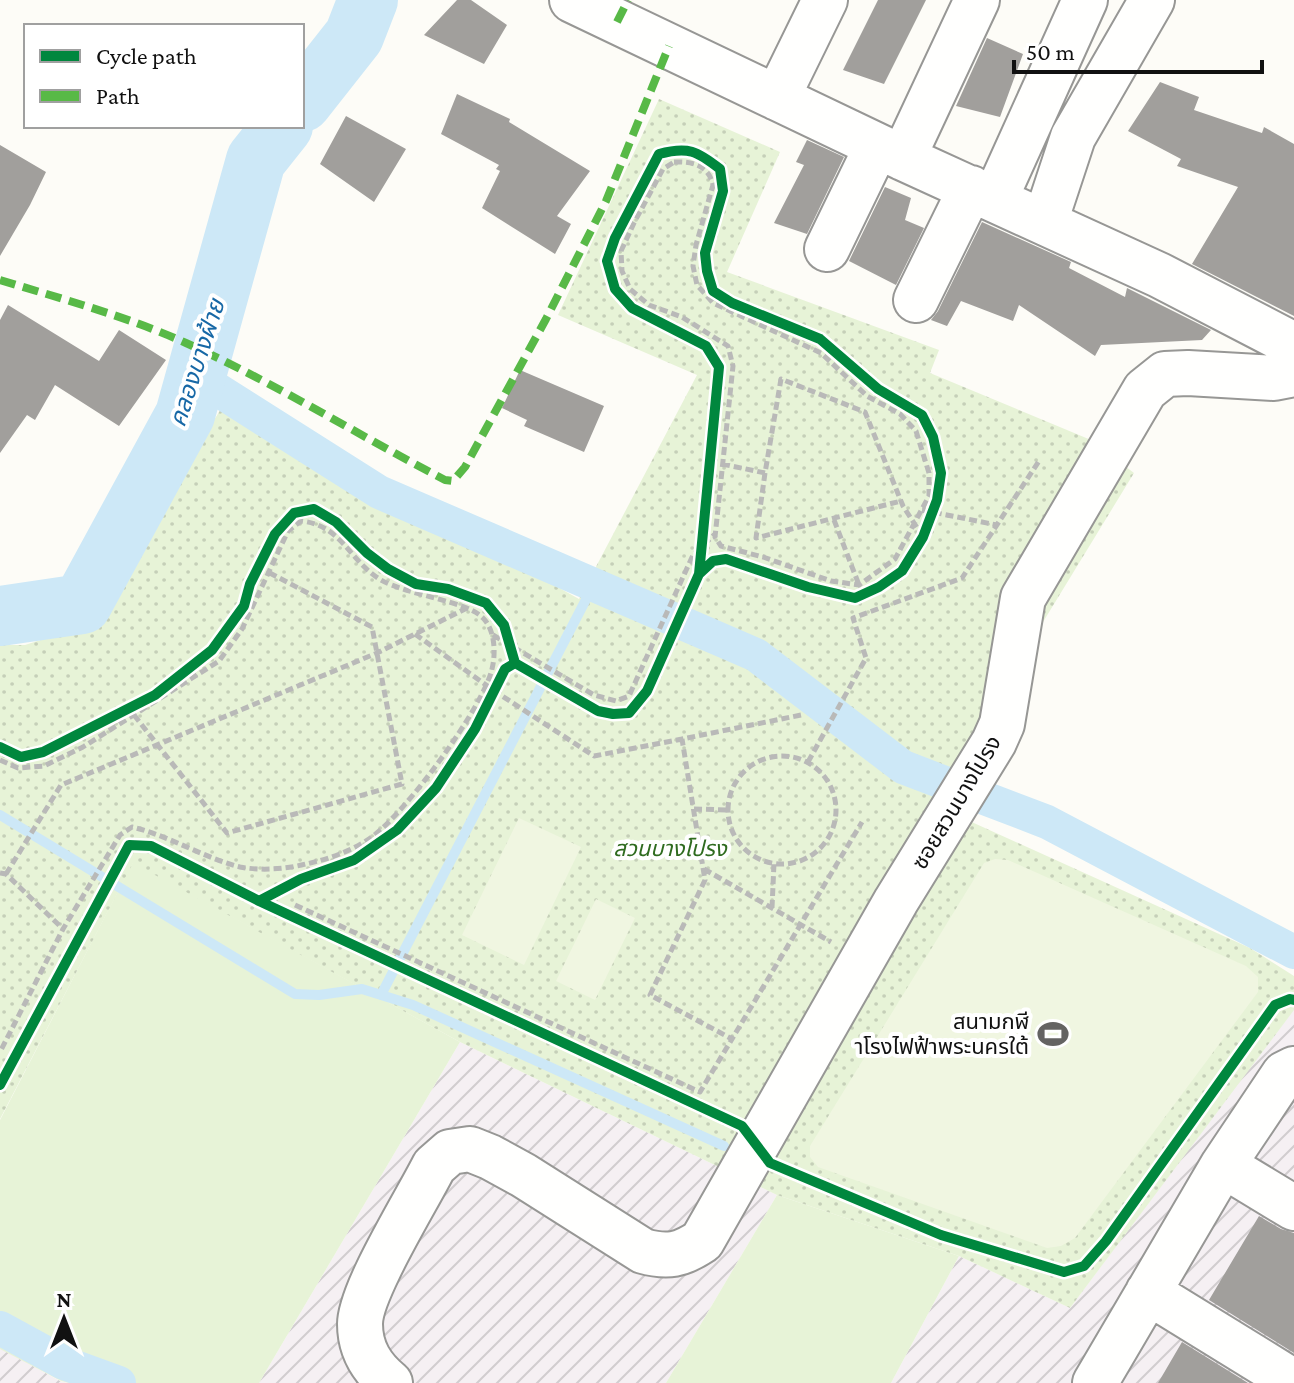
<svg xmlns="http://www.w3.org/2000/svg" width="1294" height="1383" font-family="'Crimson Pro','Noto Sans Thai',serif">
	<defs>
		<pattern id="industrial-furrows" width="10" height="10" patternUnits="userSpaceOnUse" patternTransform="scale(2)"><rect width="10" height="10" fill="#f5f0f3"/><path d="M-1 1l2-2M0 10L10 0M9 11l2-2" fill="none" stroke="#d1cdcf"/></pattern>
		<pattern id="park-dots" width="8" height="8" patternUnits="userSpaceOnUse" patternTransform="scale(2)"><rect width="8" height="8" fill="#e7f3d7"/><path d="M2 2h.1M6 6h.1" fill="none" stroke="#c5cfb8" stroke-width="1.8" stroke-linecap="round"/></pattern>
	</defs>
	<rect width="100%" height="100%" fill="#fdfcf7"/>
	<path fill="url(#industrial-furrows)" d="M1294 1008V1383H891L959 1256 1070 1308Z
		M460 1042 777 1195 666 1383H259Z
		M0 1348 60 1381 69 1383H0Z"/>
	<path fill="#e7f3d7" d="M133 862 460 1042 259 1383H69L61 1381 0 1349V1120Z
		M777 1195 959 1256 891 1383H666Z"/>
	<path fill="url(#park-dots)" d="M659 99 780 152 727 272 939 350 930 373 1091 440 1134 473 932 804 1250 948 1294 976V1010L1070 1308 959 1256 777 1195 460 1042 133 863 0 1119V645H25L84 626 226 401 579 599 697 375 558 315Z"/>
	<path fill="#f0f6e1" d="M519 818 581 847 524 965 462 935Z
		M995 859 1008 860 1246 966 1258 977V992L1075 1238 1061 1246 1047 1248 818 1167 810 1157V1146L984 863Z
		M596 899 635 918 595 1000 556 981Z"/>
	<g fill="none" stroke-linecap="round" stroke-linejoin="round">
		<path stroke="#cde8f7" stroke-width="10" d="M0 815 295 994 319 995 362 989 413 1005 724 1146
			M381 995 594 584"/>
		<path stroke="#cde8f7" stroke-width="34" d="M196 376 379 492 756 655 903 767 1047 822 1294 952
			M0 1328 64 1363 119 1383"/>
		<path stroke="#cde8f7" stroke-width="60" d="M302 102 354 36 368 0
			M0 616 82 604 185 415 256 160 283 126"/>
	</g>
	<path fill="#a19f9c" d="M457 0H471L507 25 484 64 424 35Z
		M878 0H926L884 84 843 70Z
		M987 38 1023 54 1000 117 956 106Z
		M1160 82 1199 97 1194 110 1262 133 1264 127 1294 144V316L1192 264 1238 187 1177 166 1181 159 1128 131Z
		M457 94 510 119 509 122 590 171 557 216 571 224 555 254 482 208 500 171 496 169 499 165 441 134Z
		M346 116 406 149 374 202 320 164Z
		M807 140 844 157 807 234 774 223 804 165 796 162Z
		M0 145 46 172 30 205 0 256Z
		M885 187 911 198 905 220 924 228 896 285 849 261Z
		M982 222 1071 262 1069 268 1125 297 1127 288 1211 330 1202 340 1101 345 1095 356 1019 305 1013 321 961 301 947 326 931 320 938 311Z
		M8 305 99 361 119 330 166 360 119 426 55 385 35 420 27 415 0 453V320Z
		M520 370 604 406 584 452 524 426 527 420 502 408Z
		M1259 1216 1281 1229 1294 1233V1353L1209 1300Z
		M1182 1342 1248 1383H1158Z"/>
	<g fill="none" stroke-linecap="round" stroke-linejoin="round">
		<g stroke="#979795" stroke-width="48">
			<path id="minor" d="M572 0 903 158 1159 275 1294 345
				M777 98 825 0
				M903 158 977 0
				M995 199 1085 0
				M1045 222 1073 137 1152 0
				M827 249 877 146
				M916 300 971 188
				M1223 1165 1294 1208
				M1148 1292 1294 1382
				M390 1383C372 1368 360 1350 360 1324 360 1291 417 1200 434 1166L450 1152 470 1149 490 1157 523 1175 643 1251C668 1258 681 1255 702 1241L896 901 994 742 1002 724 1023 598 1145 390 1165 374 1188 373 1274 378 1294 374
				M1095 1383 1223 1165 1284 1074 1294 1069"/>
		</g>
		<path stroke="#b9b9b8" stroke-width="5" stroke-dasharray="8 4" stroke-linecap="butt" d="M674 162C693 161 709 166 713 185L696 245 693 266 697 285 713 303 821 353 867 396 900 414 916 431 929 473V496L895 559 859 585 831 581 763 557 721 546 715 537 733 366 728 346 682 317 649 305 630 289 622 271 621 251 634 223 663 169Z
			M722 464 765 473 781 379 865 412 903 506 923 537
			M765 473 756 538 901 501
			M922 510 997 525
			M834 520 859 585
			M415 634 493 690 594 756 682 739
			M493 635 594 695 616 701 629 696 693 555 715 534
			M134 715 227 833 402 784 372 627 268 572
			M801 715 682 739 705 880 650 995 732 1039 862 822
			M728 810a54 54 0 1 1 108 0a54 54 0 1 1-108 0Z
			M0 760 18 768 44 766 83 747 219 661 242 629 288 531 301 521C342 525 349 561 381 580 407 595 467 601 483 618 495 630 496 653 492 669 483 708 406 812 373 836 355 850 329 859 306 864 286 869 261 871 240 867 204 858 170 836 132 827L120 835 63 929 0 1052
			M808 762 866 658 853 618 962 578 1039 461
			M694 809 728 810
			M704 869 831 942
			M0 873 6 874 63 929
			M6 874 61 785 377 653 467 608
			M295 905 700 1092 732 1039
			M772 908 774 863"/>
		<use href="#minor" stroke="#fffffe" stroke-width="44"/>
		<path stroke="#58b947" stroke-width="8" stroke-dasharray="16 8" stroke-linecap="butt" d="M617 22 628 0
			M0 280C62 299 126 316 186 343 275 383 358 435 445 480L453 481 465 467 546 319 606 201 669 46"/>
		<g stroke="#fff" stroke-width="15">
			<path id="cycleway" d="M515 663 598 711 613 714 629 713 647 691 699 574 719 367 706 346 632 308 615 289 607 261 615 238 659 154C688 146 697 151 720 169L723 191 705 253 707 271 713 291 732 303 820 339 878 389 922 415 933 437 941 473 937 500 923 537 902 571 879 587 855 598 808 587 726 559 713 561 699 574
				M0 747 21 757 43 752 155 695 212 650 244 606 250 584 275 534 294 513 314 509 336 522 367 553 388 569 416 584 448 589 486 603 504 625 515 663 505 669 475 729 436 788 397 830 354 860 301 879 259 901 151 846 129 845 0 1085
				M259 901 742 1126 770 1163 941 1235 1064 1272 1084 1266 1106 1241 1275 1005 1290 999 1294 1000"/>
		</g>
		<use href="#cycleway" stroke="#00873e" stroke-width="10"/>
	</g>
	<defs>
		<g id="stadium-bare" transform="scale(2.4)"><path d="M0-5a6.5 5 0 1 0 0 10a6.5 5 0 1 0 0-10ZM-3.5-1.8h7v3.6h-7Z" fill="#646362" stroke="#fff" stroke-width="2.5" paint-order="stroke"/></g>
	</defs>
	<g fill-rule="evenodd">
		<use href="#stadium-bare" x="1053" y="1034"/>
	</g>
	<g text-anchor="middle" stroke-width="8" stroke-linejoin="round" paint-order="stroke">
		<g font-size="22" fill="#111" stroke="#fff">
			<text transform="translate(956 802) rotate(-59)" y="8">ซอยสวนบางโปรง</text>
		</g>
		<g font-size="22" font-style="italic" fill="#2f6b1f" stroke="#fff">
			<text x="670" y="856">สวนบางโปรง</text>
		</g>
		<g font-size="22" fill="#111" stroke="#fff" text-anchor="end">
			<text x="1029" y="1029">สนามกฬี<tspan x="1029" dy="25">าโรงไฟฟ้าพระนครใต้</tspan></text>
		</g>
		<g font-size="24" font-style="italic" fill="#1768a6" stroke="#fff">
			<text transform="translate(197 363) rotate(-72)" y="8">คลองบางฝ้าย</text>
		</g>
	</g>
	<rect x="24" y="24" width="280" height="104" fill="#ffffff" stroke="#a0a0a0" stroke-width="2"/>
	<rect x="40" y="50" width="40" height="12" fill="#00873e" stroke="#a0a0a0" stroke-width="2"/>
	<text x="96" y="64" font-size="24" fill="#111111">Cycle path</text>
	<rect x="40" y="90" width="40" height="12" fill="#58b947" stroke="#a0a0a0" stroke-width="2"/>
	<text x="96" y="104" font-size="24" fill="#111111">Path</text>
	<g transform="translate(64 1319)" stroke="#ffffff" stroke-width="6" paint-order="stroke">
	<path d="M0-6L14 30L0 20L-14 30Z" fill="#111111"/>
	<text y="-12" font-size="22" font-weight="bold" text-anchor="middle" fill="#111111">N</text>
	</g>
	<path d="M1014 60v12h248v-12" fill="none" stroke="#111111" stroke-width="4"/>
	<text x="1026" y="60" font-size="24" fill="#111111" stroke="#ffffff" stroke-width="6" paint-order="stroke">50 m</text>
</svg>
